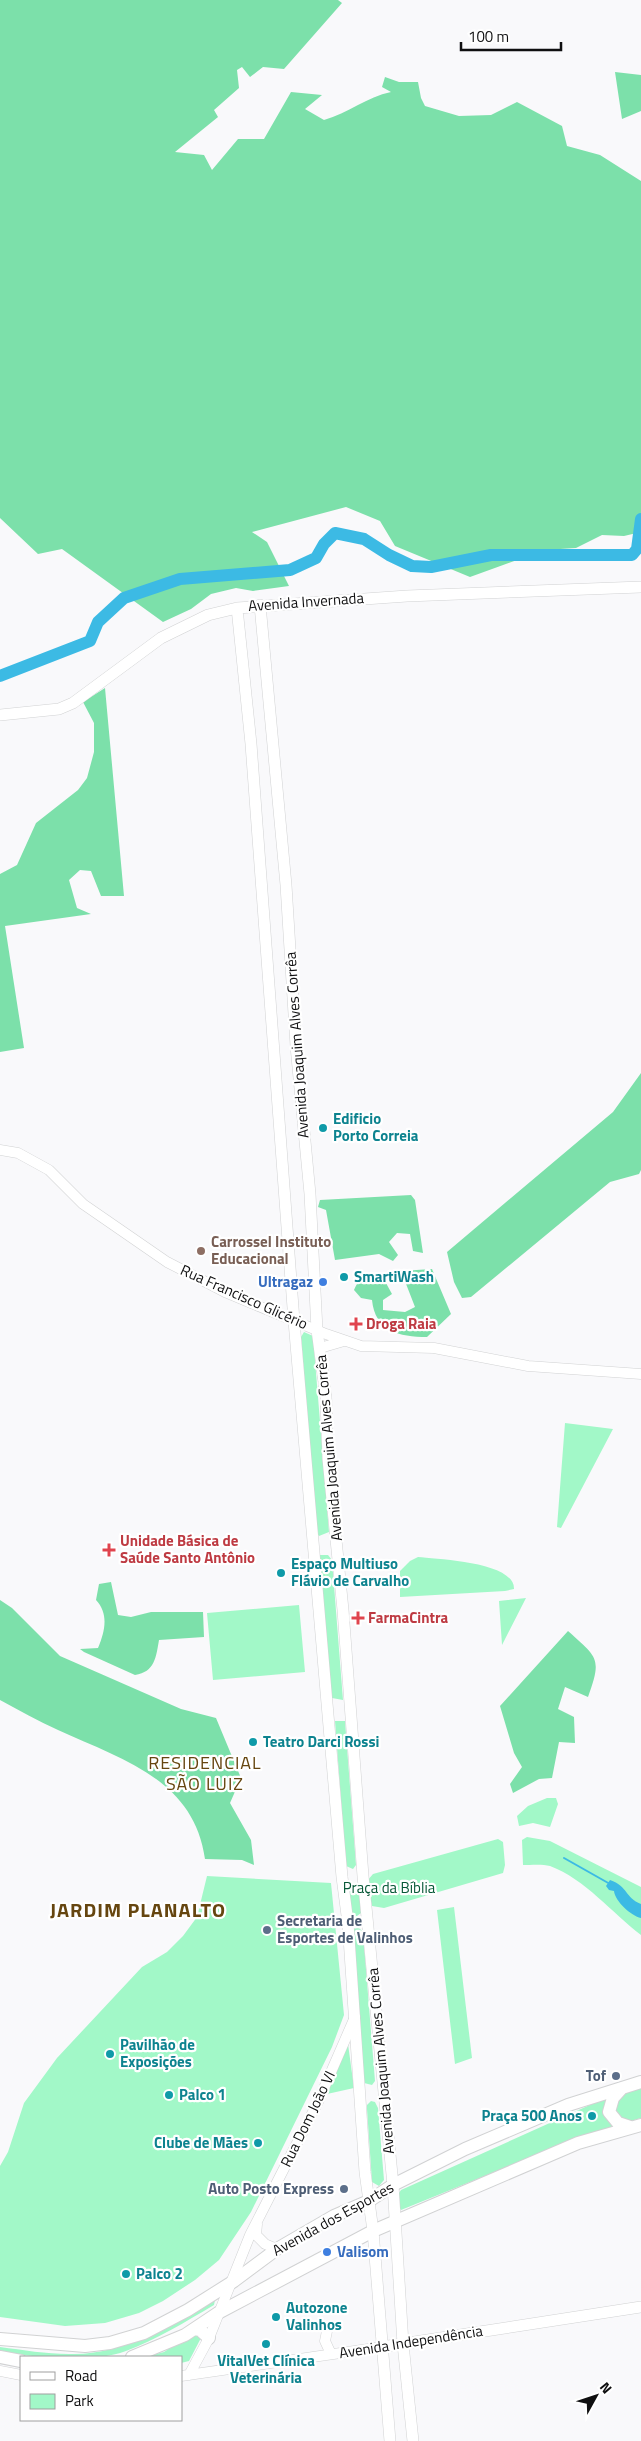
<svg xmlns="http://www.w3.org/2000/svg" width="641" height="2441" font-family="'Titillium Web',sans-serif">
	<rect width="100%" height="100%" fill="#f9f9fb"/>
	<path fill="#a2f8c8" d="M304 1332 313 1336 329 1532 319 1536 317 1533 301 1337Z
		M565 1423 613 1429 561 1528 557 1527Z
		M318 1555H328L332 1560 343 1700 332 1698Z
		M418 1557C438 1559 515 1562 514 1589L505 1591 400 1597V1571L410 1561Z
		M526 1598 502 1645 499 1601Z
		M299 1605 305 1672 213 1680 207 1613Z
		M335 1721H345L356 1865 353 1869 346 1866Z
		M547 1798H556L558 1804 550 1827 533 1823 519 1826 517 1816 528 1806Z
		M527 1837 550 1841 641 1887V1935C612 1913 585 1879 550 1866 543 1864 531 1865 523 1865L522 1840Z
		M498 1839 503 1842 505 1865 503 1873 384 1908 372 1906 367 1881 373 1874Z
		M207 1876 331 1883 344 2015 332 2047 251 2212 219 2260 195 2280 163 2301 139 2313 105 2323 65 2326 0 2317V2166L8 2152 24 2103 57 2058 142 1967 167 1952 183 1936 197 1917Z
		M353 1885 359 1888 361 1913 353 1919 348 1890Z
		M454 1907 472 2058 455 2064 437 1910Z
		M359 1928 363 1932 375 2081 372 2085 364 2083 352 1929Z
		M348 2044 354 2088 327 2094 326 2092Z
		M641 2085V2118L586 2135 401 2210C396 2202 395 2198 401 2190L592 2104Z
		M371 2101 375 2102 378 2108 384 2180 379 2186 372 2182 367 2109V2105Z
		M216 2295 214 2305C185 2322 156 2340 126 2351 90 2364 37 2357 0 2352V2347C23 2350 46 2354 69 2354 125 2356 171 2322 216 2295Z
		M194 2332 202 2336 189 2361 181 2363V2357H144L164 2352Z"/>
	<path fill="#7ce0aa" d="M0 0H338L342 3 284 69 263 67 250 77 242 67 237 70 239 88 214 110 218 117 175 152 204 155 212 170 238 139H264L291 92 322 95 305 109 324 120C348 113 367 97 391 92L382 87 385 77 399 82H418L421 98 425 106 459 116 491 115 517 102 562 126 567 146 600 155 641 181V532L624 536 602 535 576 548 545 550 470 577 395 546 380 521 346 507 252 532 267 542 289 586 253 591 236 588 211 594 191 609 163 622 62 549 38 554 0 518Z
		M615 72 641 75V111L622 119Z
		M105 688 124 896H101L91 871 80 870 69 880 77 908 91 914 5 926 24 1048 0 1052V874L17 865 36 823 78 790 87 778 94 752V723L83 702Z
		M641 1073V1170L639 1174 610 1182 471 1297 462 1298 454 1282 447 1252 613 1112Z
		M411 1195 415 1200 423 1253 413 1251 410 1234 397 1233 389 1242 398 1255 393 1261 379 1254 335 1260 326 1210 318 1207 320 1200Z
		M432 1269 451 1314 427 1337C399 1337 375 1331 372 1300L361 1298 354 1290C361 1275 365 1274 381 1274L392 1294 383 1300V1310L405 1312 415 1307 401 1271Z
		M111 1582 118 1615 131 1617 151 1612H203L204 1637 159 1640C156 1657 155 1672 135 1675L84 1652 80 1649 98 1648C105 1631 109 1614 96 1600L99 1584Z
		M0 1600 12 1608 60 1656 181 1709 216 1718 241 1778 230 1803 251 1840 254 1865 242 1860 205 1859C194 1779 121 1759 58 1730 38 1721 19 1710 0 1700Z
		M568 1631C598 1658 602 1658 588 1697L565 1687 558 1709 574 1717 575 1743 559 1742 552 1778 539 1779 513 1793 510 1784 522 1767 514 1753 500 1706Z"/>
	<path fill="#3cbae4" d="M610 1880C628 1886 625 1898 641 1904V1918C631 1916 615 1901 614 1891L609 1890 606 1886Z"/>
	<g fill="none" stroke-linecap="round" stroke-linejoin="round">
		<path stroke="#3cbae4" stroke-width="2" d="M564 1858 610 1884"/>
		<path stroke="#3cbae4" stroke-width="12" d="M0 676 90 641 98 622 124 598 180 579 290 570 316 558 324 544 335 533 364 539 389 555 412 566 431 567 491 555H632L637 549 641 519"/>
		<g stroke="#d1d2d3" stroke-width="11">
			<path id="tertiary" d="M0 1150 18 1153 49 1170 83 1204 167 1262 227 1293 326 1334 361 1346 434 1348 528 1366 641 1374
				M320 1348 344 1341
				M257 2224 256 2235 265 2244 277 2249
				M327 2331 325 2341 331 2354
				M0 2371 21 2375
				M189 2375 209 2338 250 2235 318 2102 355 2017
				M181 2376 382 2347"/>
		</g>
		<g stroke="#d1d2d3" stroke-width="12">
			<path id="secondary" d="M260 605 286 885 296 1046 310 1194 317 1330 326 1397 328 1459 343 1610 363 1876 393 2185 403 2344 413 2441
				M237 608 251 744 294 1321 342 1877 348 1923 365 2172 373 2231 390 2441
				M0 715 59 709 73 703 161 638 208 615 237 608 407 596 641 587
				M382 2347 641 2307"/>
		</g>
		<g stroke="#d1d2d3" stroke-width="14">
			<path id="primary" d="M622 2088 613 2098 609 2112 618 2123 630 2127
				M195 2329 200 2330 209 2338
				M0 2339 85 2346 110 2343 144 2333 188 2310 234 2281 277 2249 334 2216 369 2201 393 2185 465 2149 568 2105 641 2082
				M0 2357 21 2361
				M132 2357 185 2335 218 2313 373 2231 578 2143 641 2125"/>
		</g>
		<use href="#tertiary" stroke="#fff" stroke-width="10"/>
		<use href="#secondary" stroke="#fff" stroke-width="11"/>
		<use href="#primary" stroke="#fff" stroke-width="12"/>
	</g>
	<g fill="#0f9aa8" stroke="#fff" stroke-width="2">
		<circle cx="323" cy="1128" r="5"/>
		<circle cx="344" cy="1277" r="5"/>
		<circle cx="281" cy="1573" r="5"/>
		<circle cx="253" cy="1742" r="5"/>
		<circle cx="110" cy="2054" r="5"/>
		<circle cx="169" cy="2095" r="5"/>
		<circle cx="592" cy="2116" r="5"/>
		<circle cx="258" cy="2143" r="5"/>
		<circle cx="126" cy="2274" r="5"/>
		<circle cx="276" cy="2317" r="5"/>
		<circle cx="266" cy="2344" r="5"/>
	</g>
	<circle fill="#8d6e63" stroke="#fff" stroke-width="2" cx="201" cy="1251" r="5"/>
	<g fill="#3f7fe0" stroke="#fff" stroke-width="2">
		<circle cx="323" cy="1282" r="5"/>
		<circle cx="327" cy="2252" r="5"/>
	</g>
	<g fill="#e0444e" stroke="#fff" stroke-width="2">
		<path d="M353.5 1316.5h5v5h5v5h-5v5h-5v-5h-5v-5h5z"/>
		<path d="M106.5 1542.5h5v5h5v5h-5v5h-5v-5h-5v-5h5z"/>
		<path d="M355.5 1610.5h5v5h5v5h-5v5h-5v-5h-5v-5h5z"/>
	</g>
	<g fill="#5c6f8a" stroke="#fff" stroke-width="2">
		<circle cx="267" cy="1930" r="5"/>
		<circle cx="616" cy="2076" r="5"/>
		<circle cx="344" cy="2189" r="5"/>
	</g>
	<g text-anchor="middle" stroke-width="4.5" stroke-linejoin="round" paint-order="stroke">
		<g font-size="15" fill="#0f0f10" stroke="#fff">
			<text transform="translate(306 602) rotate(-4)" y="5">Avenida Invernada</text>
			<text transform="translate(297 1045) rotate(-94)" y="5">Avenida Joaquim Alves Corrêa</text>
			<text transform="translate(244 1297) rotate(24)" y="5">Rua Francisco Glicério</text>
			<text transform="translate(329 1448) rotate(-95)" y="5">Avenida Joaquim Alves Corrêa</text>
			<text transform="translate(381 2061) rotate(-95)" y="5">Avenida Joaquim Alves Corrêa</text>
			<text transform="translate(308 2119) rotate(-64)" y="5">Rua Dom João VI</text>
			<text transform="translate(333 2219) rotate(-29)" y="5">Avenida dos Esportes</text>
			<text transform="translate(411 2342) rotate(-9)" y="5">Avenida Independência</text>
		</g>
		<g font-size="15" font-weight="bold" fill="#0d838f" stroke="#fff" text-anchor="start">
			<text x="333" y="1124">Edificio<tspan x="333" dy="17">Porto Correia</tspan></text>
			<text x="354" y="1282">SmartiWash</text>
			<text x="291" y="1569">Espaço Multiuso<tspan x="291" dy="17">Flávio de Carvalho</tspan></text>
			<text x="263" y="1747">Teatro Darci Rossi</text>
			<text x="120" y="2050">Pavilhão de<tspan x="120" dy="17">Exposições</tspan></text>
			<text x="179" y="2100">Palco 1</text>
			<text x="582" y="2121" text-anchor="end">Praça 500 Anos</text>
			<text x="248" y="2148" text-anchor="end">Clube de Mães</text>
			<text x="136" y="2279">Palco 2</text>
			<text x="286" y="2313">Autozone<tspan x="286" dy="17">Valinhos</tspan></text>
			<text x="266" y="2366" text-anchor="middle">VitalVet Clínica<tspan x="266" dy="17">Veterinária</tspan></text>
		</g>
		<g font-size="15" font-weight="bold" fill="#785e54" stroke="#fff" text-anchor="start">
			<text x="211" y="1247">Carrossel Instituto<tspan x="211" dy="17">Educacional</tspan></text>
		</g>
		<g font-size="15" font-weight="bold" fill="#366cbe" stroke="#fff" text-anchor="end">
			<text x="313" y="1287">Ultragaz</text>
			<text x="337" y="2257" text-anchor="start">Valisom</text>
		</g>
		<g font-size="15" font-weight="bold" fill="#be3a42" stroke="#fff" text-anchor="start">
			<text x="366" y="1329">Droga Raia</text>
			<text x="120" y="1546">Unidade Básica de<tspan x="120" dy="17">Saúde Santo Antônio</tspan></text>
			<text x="368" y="1623">FarmaCintra</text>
		</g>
		<g font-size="15" fill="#075837" stroke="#fff">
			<text x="389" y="1893">Praça da Bíblia</text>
		</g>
		<g font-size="15" font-weight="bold" fill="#4e5e75" stroke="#fff" text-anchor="end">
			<text x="277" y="1926" text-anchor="start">Secretaria de<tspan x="277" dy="17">Esportes de Valinhos</tspan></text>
			<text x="606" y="2081">Tof</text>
			<text x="334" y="2194">Auto Posto Express</text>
		</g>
		<g font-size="18" letter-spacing="1" fill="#664610" stroke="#fff">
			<text x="205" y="1769">RESIDENCIAL<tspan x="205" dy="21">SÃO LUIZ</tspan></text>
		</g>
		<g font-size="20" font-weight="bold" letter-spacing="1" fill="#664610" stroke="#fff">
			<text x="138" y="1917">JARDIM PLANALTO</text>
		</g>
	</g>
	<rect x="20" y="2356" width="162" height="65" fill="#ffffff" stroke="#9f9f9f"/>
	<rect x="30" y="2372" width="25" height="8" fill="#ffffff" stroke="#9f9f9f"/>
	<text x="65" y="2381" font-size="15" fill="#0f0f10">Road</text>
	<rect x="30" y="2394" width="25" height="15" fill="#a2f8c8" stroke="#9f9f9f"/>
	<text x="65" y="2406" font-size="15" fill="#0f0f10">Park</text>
	<g transform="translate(596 2396) rotate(50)" stroke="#ffffff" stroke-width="4" paint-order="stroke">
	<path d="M0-4L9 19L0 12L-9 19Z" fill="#0f0f10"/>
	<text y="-8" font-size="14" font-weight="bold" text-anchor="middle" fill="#0f0f10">N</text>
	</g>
	<path d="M461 42v8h100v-8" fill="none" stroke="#0f0f10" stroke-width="2.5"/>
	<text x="468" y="42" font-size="15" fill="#0f0f10" stroke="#ffffff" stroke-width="4" paint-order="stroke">100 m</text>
</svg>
